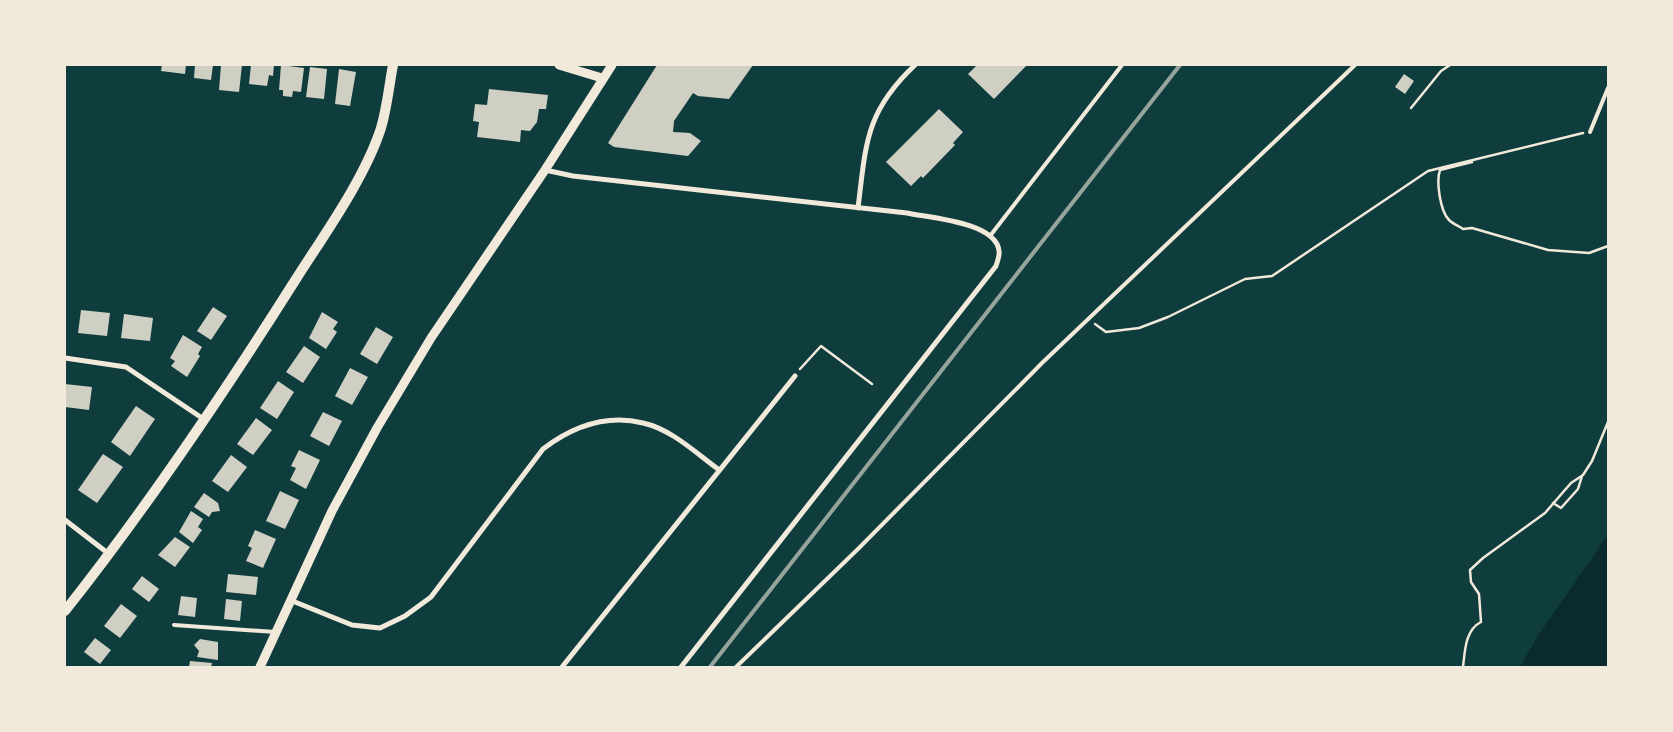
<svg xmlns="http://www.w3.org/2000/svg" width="1673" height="732" font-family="'Fira Sans',sans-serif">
	<rect width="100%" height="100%" fill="#0f3d3e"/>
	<path fill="#0a2a2b" d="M1608 535V667H1520L1537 637Z"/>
	<path fill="#cfcfc3" d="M162 65H186L185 74 161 71Z
		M195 65H213L211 80 194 78Z
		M221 65H242L239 92 219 90Z
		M251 65H274L273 76 269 75 267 86 249 84Z
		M281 65 304 68 301 92 293 91 292 97 283 96V90H279Z
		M657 65H753L729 99 698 96 693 93 674 121 673 132 690 133 701 141 688 156 614 147 608 143Z
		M977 65H1027L994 99 968 74Z
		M310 67 327 69 324 99 306 97Z
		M339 69 356 72 350 106 335 104Z
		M1404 74 1414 81 1405 94 1395 87Z
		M489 89 548 95 546 109H539L537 122 530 131 521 130 520 142 477 137 479 122 473 121 475 104 487 105Z
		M939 109 963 132 953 143 955 145 923 178 921 176 911 186 886 162Z
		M213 307 227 316 211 340 197 331Z
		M81 310 110 313 107 336 78 333Z
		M322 312 338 322 333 329 337 332 326 349 309 338Z
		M124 314 153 318 150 341 121 338Z
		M376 327 393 337 377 364 360 354Z
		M183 335 202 347 198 354 200 356 187 377 171 366 175 361 170 358Z
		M304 346 320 357 303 383 286 372Z
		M350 368 368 377 352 405 335 396Z
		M278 381 294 392 277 419 260 408Z
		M65 384 92 387 89 410 65 407Z
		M136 406 155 419 130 456 111 442Z
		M323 412 342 421 329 446 310 436Z
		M256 418 272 430 253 455 237 444Z
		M299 450 320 460 306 489 290 480 296 468 291 466Z
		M103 454 123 467 97 503 78 490Z
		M231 455 247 467 228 492 212 481Z
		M280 491 299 500 285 529 266 521Z
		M204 493 218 503 220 511 212 512 209 517 194 507Z
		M191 511 203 519 198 527 202 530 193 543 179 532Z
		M255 530 276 539 263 568 246 561 252 548 248 546Z
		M175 537 190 547 175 567 158 555Z
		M228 574 258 577 256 595 226 592Z
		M142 576 159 589 149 602 132 589Z
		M181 596 197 598 195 617 178 615Z
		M226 599 242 601 240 621 224 619Z
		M121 604 137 616 120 638 104 626Z
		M95 638 111 650 100 664 84 652Z
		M200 639 218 642V660L197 657 199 651 194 645Z
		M190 661 212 663 211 667H189Z"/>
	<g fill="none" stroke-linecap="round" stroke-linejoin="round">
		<path stroke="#f1e9da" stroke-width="2.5" d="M1411 108 1441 71 1450 65
			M1472 162 1440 170C1436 181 1440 211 1449 220 1453 224 1459 226 1463 229L1472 228 1548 250 1589 253 1608 246
			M1095 324 1106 332 1139 328 1168 317 1245 279 1272 276 1428 171 1583 133
			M800 369 821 346 872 384
			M1553 503 1561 508 1578 489 1582 476
			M1463 667C1465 651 1465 630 1481 622L1479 594 1471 582 1470 570 1483 558 1545 513 1571 483 1583 475 1592 461 1608 422"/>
		<path stroke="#f1e9da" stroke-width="4" d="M1590 132 1608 88
			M990 236 1122 65
			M174 625 275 632
			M736 667 859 548 1042 363 1355 65"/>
		<path stroke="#f1e9da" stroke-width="5" d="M545 170 573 176 907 213C930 218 996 222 999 251 1000 256 997 262 996 266L681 667
			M858 208C866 144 865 112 915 65
			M65 358 126 367 205 420
			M65 520 109 554
			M290 600 352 625 380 628 405 616 431 597 543 449C572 427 606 414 643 423 671 429 696 453 718 469
			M562 667 795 376"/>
		<path stroke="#f1e9da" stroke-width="9" d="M559 65 602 78
			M260 667 332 511 377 428 431 338 545 170 612 65"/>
		<path stroke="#f1e9da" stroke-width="10" d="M65 611C149 505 224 393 296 279 324 235 365 178 381 128 387 108 389 86 393 65"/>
		<path stroke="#97a49c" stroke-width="4" d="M710 667 1180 65"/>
	</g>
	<rect width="1673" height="732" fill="none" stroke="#f1e9da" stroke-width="132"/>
</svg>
